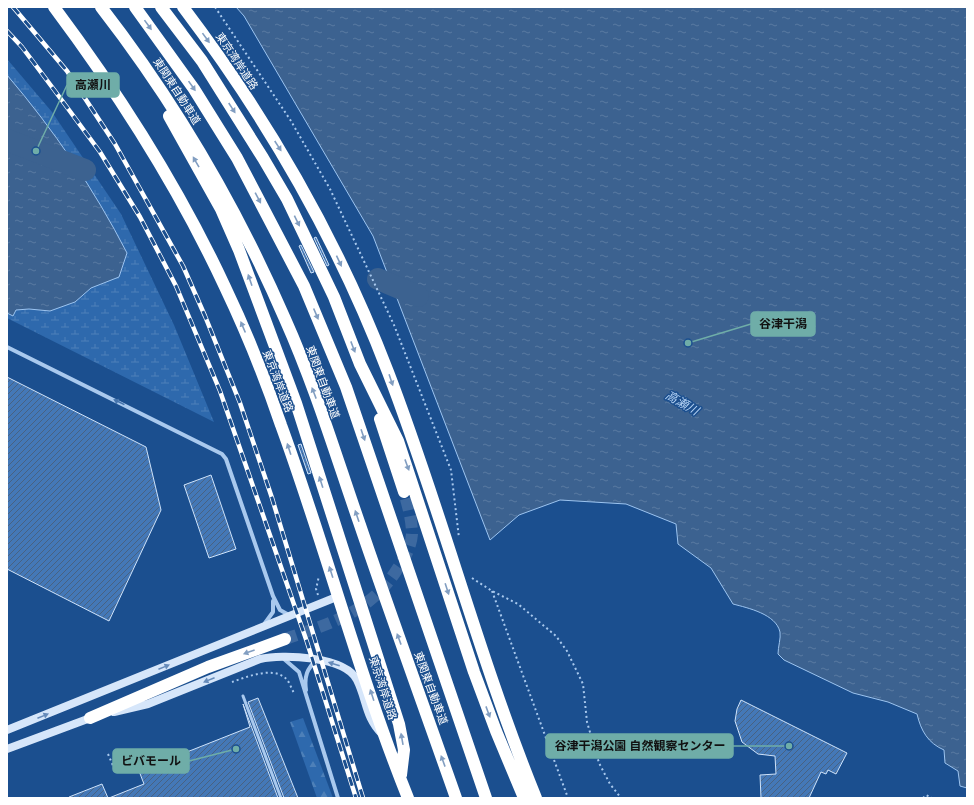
<svg xmlns="http://www.w3.org/2000/svg" width="974" height="805" font-family="Inter,'Noto Sans JP',sans-serif">
	<defs>
		<pattern id="forest-firs" width="22" height="20" patternUnits="userSpaceOnUse"><rect width="22" height="20" fill="#2e69ad"/><path d="M5 1l3.5 6h-7zM16 11l3.5 6h-7z" fill="#4d80b9"/></pattern>
		<pattern id="wetland-marsh" width="20" height="14" patternUnits="userSpaceOnUse"><rect width="20" height="14" fill="#2e69ad"/><path d="M1 5h8M5 5V1M11 12h8M15 12V8" fill="none" stroke="#4d80b9"/></pattern>
		<pattern id="water-ripples" width="26" height="14" patternUnits="userSpaceOnUse"><rect width="26" height="14" fill="#3c6290"/><path d="M2 4q2-2 4 0t4 0M15 11q2-2 4 0t4 0" fill="none" stroke="#597aa1"/></pattern>
		<pattern id="building-hatch" width="6" height="6" patternUnits="userSpaceOnUse"><rect width="6" height="6" fill="#4478b7"/><path d="M-1 1l2-2M0 6l6-6M5 7l2-2" fill="none" stroke="#486282"/></pattern>
	</defs>
	<rect width="100%" height="100%" fill="#1b4f8f"/>
	<path fill="url(#forest-firs)" d="M303 718 333 798H317L290 722Z"/>
	<path fill="url(#wetland-marsh)" d="M7 59 52 112 121 214 174 325 214 422 7 318Z"/>
	<path fill="url(#water-ripples)" stroke="#9cc4f0" d="M236 7H967V788L960 786 958 771 945 763 944 750C928 743 921 731 917 714L888 702 853 693 784 660 778 654C778 647 781 638 780 632 776 614 748 608 733 604L711 568 678 544 676 524 626 504 560 500 519 515 490 540 373 236 244 16Z
		M7 75C54 130 94 189 127 253L119 277 91 288 75 302 50 311 29 309 16 310 13 316 7 313Z"/>
	<g fill="none" stroke-linecap="round" stroke-linejoin="round">
		<path stroke="#3c6290" stroke-width="22" d="M7 140 85 170
			M378 279 418 296"/>
	</g>
	<path fill="url(#building-hatch)" stroke="#cfe3fa" d="M316 237 329 265 327 266 314 238Z
		M301 245 314 272 311 273 299 246Z
		M7 377 146 447 161 510 109 621 7 569Z
		M301 444 311 473 308 474 298 445Z
		M211 475 236 549 209 558 184 485Z
		M258 698 298 798H284L248 702Z
		M741 700 847 753 836 774 828 770 826 774 821 772 809 798H761L760 775 776 774 775 756 758 754 742 742 735 721 737 709Z
		M243 704 278 798H109L144 784 139 771 250 727Z
		M102 784 108 798H69V797Z"/>
	<g fill="none" stroke-linecap="round" stroke-linejoin="round">
		<path stroke="#3d69a0" stroke-width="12" stroke-dasharray="12 6" stroke-linecap="butt" d="M285 639C332 623 371 612 398 568 405 558 411 547 412 534 412 520 408 506 404 492"/>
		<path stroke="#a9c9ee" stroke-width="2" stroke-dasharray="2 3" stroke-linecap="butt" d="M215 7 291 121 330 189 394 325 451 470 459 538
			M472 578 492 591 518 604 556 636 567 651 583 684 587 722 599 763 610 784 621 798
			M492 591 568 798
			M318 595 316 589 319 576
			M232 682C246 677 271 667 284 677 289 680 291 688 294 693
			M108 754 114 768
			M923 798 926 795 932 798"/>
		<path stroke="#a9c9ee" stroke-width="3" d="M243 696 281 798"/>
		<path stroke="#a9c9ee" stroke-width="4" d="M7 347 222 454 226 459 273 596 280 610 289 615
			M265 623 273 612V601
			M284 659 299 672 338 798
			M306 690C304 676 307 669 317 659"/>
		<path stroke="#d6e6fa" stroke-width="8" d="M114 712 148 704 260 659C282 654 345 656 357 680 367 700 365 717 382 734
			M7 730 339 596
			M7 749 93 717"/>
		<path stroke="#fff" stroke-width="12" d="M54 7C119 94 179 188 225 287 246 331 265 378 281 425 326 548 359 676 408 798
			M101 7C177 105 236 206 285 319 315 386 336 456 360 525 391 616 424 707 456 798
			M135 7 194 89 237 158 304 286 346 387 486 798
			M161 7 202 61 263 158 287 199 334 297 360 364 398 441 474 672 496 731 524 798
			M183 7C267 118 338 241 388 372 442 512 479 658 536 798
			M169 116 221 209 239 250 296 403 399 724 404 750 401 775
			M380 419 404 492
			M90 718 208 667 285 639"/>
		<g stroke="#fff" stroke-width="4.5">
			<path id="rail" d="M13 7 67 71 115 144 183 266 205 316 240 403 272 498 363 798
				M7 31 22 47 55 91 100 152 140 217 176 286 220 391 307 642 356 798"/>
		</g>
		<use href="#rail" stroke="#1b4f8f" stroke-width="3" stroke-dasharray="9" stroke-linecap="butt"/>
	</g>
	<defs><path id="oneway-solid" d="M-6-.8H1V-3.2L6.5 0L1 3.2V.8H-6Z"/></defs>
	<g fill="#829ec1">
		<use href="#oneway-solid" transform="translate(148 25) rotate(54)"/>
		<use href="#oneway-solid" transform="translate(206 38) rotate(54)"/>
		<use href="#oneway-solid" transform="translate(192 86) rotate(55)"/>
		<use href="#oneway-solid" transform="translate(232 108) rotate(57)"/>
		<use href="#oneway-solid" transform="translate(278 146) rotate(57)"/>
		<use href="#oneway-solid" transform="translate(196 162) rotate(-120)"/>
		<use href="#oneway-solid" transform="translate(258 198) rotate(62)"/>
		<use href="#oneway-solid" transform="translate(297 221) rotate(64)"/>
		<use href="#oneway-solid" transform="translate(339 261) rotate(65)"/>
		<use href="#oneway-solid" transform="translate(250 280) rotate(-109)"/>
		<use href="#oneway-solid" transform="translate(316 314) rotate(67)"/>
		<use href="#oneway-solid" transform="translate(243 327) rotate(-113)"/>
		<use href="#oneway-solid" transform="translate(353 347) rotate(69)"/>
		<use href="#oneway-solid" transform="translate(391 380) rotate(71)"/>
		<use href="#oneway-solid" transform="translate(314 393) rotate(-111)"/>
		<use href="#oneway-solid" transform="translate(363 435) rotate(71)"/>
		<use href="#oneway-solid" transform="translate(289 449) rotate(-108)"/>
		<use href="#oneway-solid" transform="translate(407 465) rotate(70)"/>
		<use href="#oneway-solid" transform="translate(321 482) rotate(-108)"/>
		<use href="#oneway-solid" transform="translate(357 516) rotate(-109)"/>
		<use href="#oneway-solid" transform="translate(331 572) rotate(-108)"/>
		<use href="#oneway-solid" transform="translate(447 589) rotate(72)"/>
		<use href="#oneway-solid" transform="translate(399 639) rotate(-110)"/>
		<use href="#oneway-solid" transform="translate(249 652) rotate(160)"/>
		<use href="#oneway-solid" transform="translate(372 695) rotate(-108)"/>
		<use href="#oneway-solid" transform="translate(488 712) rotate(70)"/>
		<use href="#oneway-solid" transform="translate(402 739) rotate(-100)"/>
		<use href="#oneway-solid" transform="translate(443 761) rotate(-110)"/>
	</g>
	<use fill="#4674ac" href="#oneway-solid" transform="translate(119 402) rotate(-154)"/>
	<g fill="#668bba">
		<use href="#oneway-solid" transform="translate(334 664) rotate(-162)"/>
		<use href="#oneway-solid" transform="translate(164 667) rotate(-22)"/>
		<use href="#oneway-solid" transform="translate(209 680) rotate(158)"/>
		<use href="#oneway-solid" transform="translate(43 716) rotate(-22)"/>
	</g>
	<g text-anchor="middle" stroke-width="3" stroke-linejoin="round" paint-order="stroke">
		<g font-size="11" fill="#fff" stroke="#1b4f8f">
			<text transform="translate(237 61) rotate(56)" y="4">東京湾岸道路</text>
			<text transform="translate(177 91) rotate(57)" y="4">東関東自動車道</text>
			<text transform="translate(278 381) rotate(69)" y="4">東京湾岸道路</text>
			<text transform="translate(323 382) rotate(70)" y="4">東関東自動車道</text>
			<text transform="translate(383 688) rotate(72)" y="4">東京湾岸道路</text>
			<text transform="translate(431 688) rotate(70)" y="4">東関東自動車道</text>
		</g>
		<g font-size="12" font-style="italic" fill="#b5d3f5" stroke="#1b4f8f">
			<text transform="translate(682 403) rotate(30)" y="4">高瀬川</text>
		</g>
	</g>
	<path fill="none" stroke="#6fada8" stroke-width="1.5" d="M36 151L67 85M688 343L751 324M789 746L733 746M236 749L189 761"/>
	<g fill="#6fada8" stroke="#1b4f8f" stroke-width="1.5">
		<circle cx="36" cy="151" r="4"/>
		<circle cx="688" cy="343" r="4"/>
		<circle cx="789" cy="746" r="4"/>
		<circle cx="236" cy="749" r="4"/>
	</g>
	<g fill="#6fada8" stroke="#6fada8" stroke-width="1.5">
		<rect x="67" y="73" width="52" height="24" rx="4"/>
		<rect x="751" y="312" width="64" height="24" rx="4"/>
		<rect x="546" y="734" width="187" height="24" rx="4"/>
		<rect x="113" y="749" width="76" height="24" rx="4"/>
	</g>
	<g font-size="12" text-anchor="middle" font-weight="bold" fill="#111">
		<text x="93" y="89">高瀬川</text>
		<text x="783" y="328">谷津干潟</text>
		<text x="640" y="750">谷津干潟公園 自然観察センター</text>
		<text x="151" y="765">ビバモール</text>
	</g>
	<rect width="974" height="805" fill="none" stroke="#ffffff" stroke-width="16"/>
</svg>
